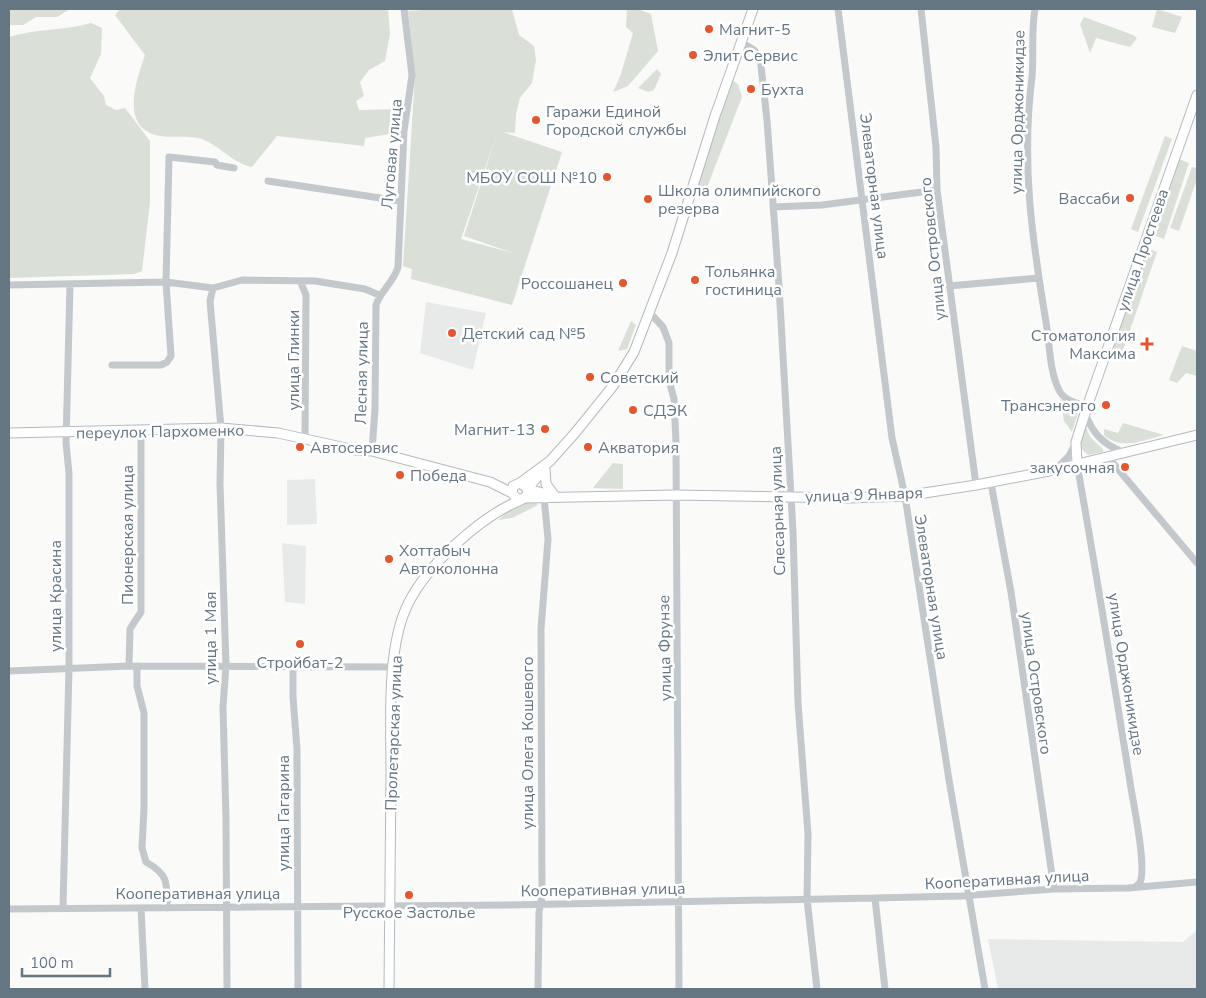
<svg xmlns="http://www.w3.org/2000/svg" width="1206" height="998" font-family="'Nunito Sans',sans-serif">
	<rect width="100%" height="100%" fill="#fafaf8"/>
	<path fill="#e8e9e9" d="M426 302 486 313 473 370 420 353Z
		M315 479 317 524 287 525V480Z
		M282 543 306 546 305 604 285 602Z
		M1196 931 1197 989H998L988 939 1183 942Z"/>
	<path fill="#dadfd7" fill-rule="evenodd" d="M9 9H70L57 17H36L23 25H9Z
		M120 9H388L390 34 385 61 369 70 360 82 364 96 356 101 359 110 398 109 396 133 365 138 364 146 277 136 252 167C234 164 220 146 202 139 188 135 174 138 160 136 119 129 136 81 145 55L115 15Z
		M437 9H512L519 35 534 46 536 60 532 83 520 98 516 114 515 133 503 132 562 152 512 305 411 279 412 269 403 266 415 75 408 11ZM498 131 464 236 516 254 461 239Z
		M627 9H638L651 14 658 51 628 86 613 92 620 77 633 33 626 27Z
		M1157 9 1182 17 1175 33 1152 27Z
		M1084 17 1133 35 1137 38 1130 47 1096 38 1090 53 1080 24Z
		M91 23 102 28 101 54 90 78 104 96 106 105 116 110 125 108 150 141V202L142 271 134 274 9 278V37C36 28 65 31 91 23Z
		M657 69 661 74 654 90 648 92 638 88Z
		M730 79 738 84 742 97 706 190 697 187Z
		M1165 136 1172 139 1138 232 1131 229Z
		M1176 158 1189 163 1164 239 1150 234Z
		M1192 167 1197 168V179L1179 231 1170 228Z
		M1147 248 1157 252 1120 359 1109 355Z
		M631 321 636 325 627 349 618 351Z
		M1182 346 1197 351V376L1186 373 1177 383 1169 380Z
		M1060 399 1079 409 1072 432 1064 421Z
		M1123 423 1164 435C1144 440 1121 451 1104 435V429L1118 433Z
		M1086 427 1090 437 1103 449V452L1088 455 1081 448V438Z
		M613 463 623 464V489L593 488Z
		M528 500 535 501 538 505 512 518 498 520 517 504Z"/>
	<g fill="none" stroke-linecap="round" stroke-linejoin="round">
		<g stroke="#b3babf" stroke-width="11">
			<path id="secondary" d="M9 433 221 428 278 433 355 450 372 451 490 482 512 493
				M1077 464 1076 442 1087 407 1197 95
				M545 469 546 484 554 495
				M520 483 550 461 575 433 613 386 634 352 672 253 715 116 753 9
				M528 488 544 469
				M528 489 527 495 523 499H517L512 493 513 486 520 483 528 489 547 494
				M525 498 675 495 849 498 905 496 976 485 1049 471 1197 435
				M389 989C389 917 390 845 391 773 391 724 386 648 408 604 427 565 481 516 521 500"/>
		</g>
		<path stroke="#c3c8cc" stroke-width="7" d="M838 9 892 438 905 496 949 780 985 989
			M921 9 936 147 937 190 976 485
			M1035 9C1031 31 1034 54 1032 77 1021 163 1032 238 1046 322 1050 344 1049 370 1059 390 1063 400 1077 403 1087 407
			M741 42 754 50 760 57 767 120 779 286 793 531 798 703 808 834 807 899 817 989
			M234 168 217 165 215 162 169 157 166 282 213 288 242 280 315 281 365 289 379 295
			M268 181 400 201
			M773 207 822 205 937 190
			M301 283 306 295 305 439
			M9 285 166 282 171 356 167 362 161 365H112
			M949 286 1039 278
			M213 288 210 301 221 428 220 484 226 665 223 707 226 819 227 989
			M650 313 663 327 669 343V380L674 399 676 442 679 989
			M1085 413C1093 434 1102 443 1122 452
			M372 451 375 409 376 305C381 290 394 282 398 267L404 131 412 75 404 9
			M1107 456 1197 563
			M1077 464C1096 570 1113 676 1130 782 1133 803 1147 866 1140 883L1136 886
			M1058 467 1069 456 1076 442
			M991 483 1011 592 1054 889
			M129 666 130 629 141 612V431
			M137 666V686L144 713V808L142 848 146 862C169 875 167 883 167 908
			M293 667V697L297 749 298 989
			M9 671 129 666 393 667
			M875 898 885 989
			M63 907 69 668V473L66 443 70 284
			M141 908 145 989
			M9 909 509 905 875 898 961 896 1054 889 1128 888 1197 882
			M538 989 539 912 542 897 541 629 548 539 544 497"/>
		<use href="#secondary" stroke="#fff" stroke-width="9"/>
	</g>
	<g fill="#e4572e" stroke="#fff" stroke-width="2">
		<circle cx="709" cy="29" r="5"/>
		<circle cx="693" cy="55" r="5"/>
		<circle cx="751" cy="89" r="5"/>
		<circle cx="536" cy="120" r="5"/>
		<circle cx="607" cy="177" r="5"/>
		<circle cx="1130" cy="198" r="5"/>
		<circle cx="648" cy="199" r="5"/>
		<circle cx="695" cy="280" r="5"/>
		<circle cx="623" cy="283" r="5"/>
		<circle cx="452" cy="333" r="5"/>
		<path d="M1144.5 336.5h5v5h5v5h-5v5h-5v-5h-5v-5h5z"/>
		<circle cx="590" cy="377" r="5"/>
		<circle cx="1106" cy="405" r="5"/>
		<circle cx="633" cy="410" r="5"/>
		<circle cx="545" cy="429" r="5"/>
		<circle cx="300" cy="447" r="5"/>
		<circle cx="588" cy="447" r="5"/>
		<circle cx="1125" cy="467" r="5"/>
		<circle cx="400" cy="475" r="5"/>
		<circle cx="389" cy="559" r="5"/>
		<circle cx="300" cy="644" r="5"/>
		<circle cx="409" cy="895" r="5"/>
	</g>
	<g text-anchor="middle" stroke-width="5" stroke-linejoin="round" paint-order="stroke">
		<g font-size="16" fill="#657683" stroke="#fff" text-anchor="start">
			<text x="719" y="35">Магнит-5</text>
			<text x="703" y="61">Элит Сервис</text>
			<text x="761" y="95">Бухта</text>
			<text x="546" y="117">Гаражи Единой<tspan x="546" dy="18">Городской службы</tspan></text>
			<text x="597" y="183" text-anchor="end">МБОУ СОШ №10</text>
			<text x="658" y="196">Школа олимпийского<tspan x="658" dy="18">резерва</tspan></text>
			<text x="1120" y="204" text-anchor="end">Вассаби</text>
			<text x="705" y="277">Тольянка<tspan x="705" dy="18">гостиница</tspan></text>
			<text x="613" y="289" text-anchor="end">Россошанец</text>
			<text x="462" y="339">Детский сад №5</text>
			<text x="1136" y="341" text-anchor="end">Стоматология<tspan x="1136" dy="18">Максима</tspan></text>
			<text x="600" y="383">Советский</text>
			<text x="1096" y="411" text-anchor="end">Трансэнерго</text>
			<text x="643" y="416">СДЭК</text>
			<text x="535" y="435" text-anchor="end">Магнит-13</text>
			<text x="310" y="453">Автосервис</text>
			<text x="598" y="453">Акватория</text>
			<text x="1115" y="473" text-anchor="end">закусочная</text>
			<text x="410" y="481">Победа</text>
			<text x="399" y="556">Хоттабыч<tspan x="399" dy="18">Автоколонна</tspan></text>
			<text x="300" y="668" text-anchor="middle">Стройбат-2</text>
			<text x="409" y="918" text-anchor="middle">Русское Застолье</text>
		</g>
		<g font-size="16" fill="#657683" stroke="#fff">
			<text transform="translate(1017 112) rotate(-89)" y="6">улица Орджоникидзе</text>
			<text transform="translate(391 154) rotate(-85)" y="6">Луговая улица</text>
			<text transform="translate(875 186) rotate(83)" y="6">Элеваторная улица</text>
			<text transform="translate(932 249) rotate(-96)" y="6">улица Островского</text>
			<text transform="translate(1142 250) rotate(-71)" y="6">улица Простеева</text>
			<text transform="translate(293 360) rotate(-90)" y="6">улица Глинки</text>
			<text transform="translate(361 373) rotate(-89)" y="6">Лесная улица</text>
			<text transform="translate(160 431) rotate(-1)" y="6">переулок Пархоменко</text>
			<text transform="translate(864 494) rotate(-2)" y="6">улица 9 Января</text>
			<text transform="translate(777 511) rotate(-92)" y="6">Слесарная улица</text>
			<text transform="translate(127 535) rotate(-90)" y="6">Пионерская улица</text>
			<text transform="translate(932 587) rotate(81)" y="6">Элеваторная улица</text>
			<text transform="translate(55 596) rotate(-90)" y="6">улица Красина</text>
			<text transform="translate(210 638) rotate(-90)" y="6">улица 1 Мая</text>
			<text transform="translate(664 648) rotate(-91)" y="6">улица Фрунзе</text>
			<text transform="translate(1127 674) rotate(81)" y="6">улица Орджоникидзе</text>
			<text transform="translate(1037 683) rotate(82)" y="6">улица Островского</text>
			<text transform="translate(393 733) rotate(-88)" y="6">Пролетарская улица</text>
			<text transform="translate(527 743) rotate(-90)" y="6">улица Олега Кошевого</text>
			<text transform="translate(283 813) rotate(-90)" y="6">улица Гагарина</text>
			<text transform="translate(1007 879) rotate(-3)" y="6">Кооперативная улица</text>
			<text transform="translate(603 889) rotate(-1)" y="6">Кооперативная улица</text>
			<text x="198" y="899">Кооперативная улица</text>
		</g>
	</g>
	<rect width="1206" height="998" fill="none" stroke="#657683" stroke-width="20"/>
	<path d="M22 968v8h88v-8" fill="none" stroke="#657683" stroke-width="2.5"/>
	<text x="30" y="968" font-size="15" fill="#657683" stroke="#ffffff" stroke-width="4" paint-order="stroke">100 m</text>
</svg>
